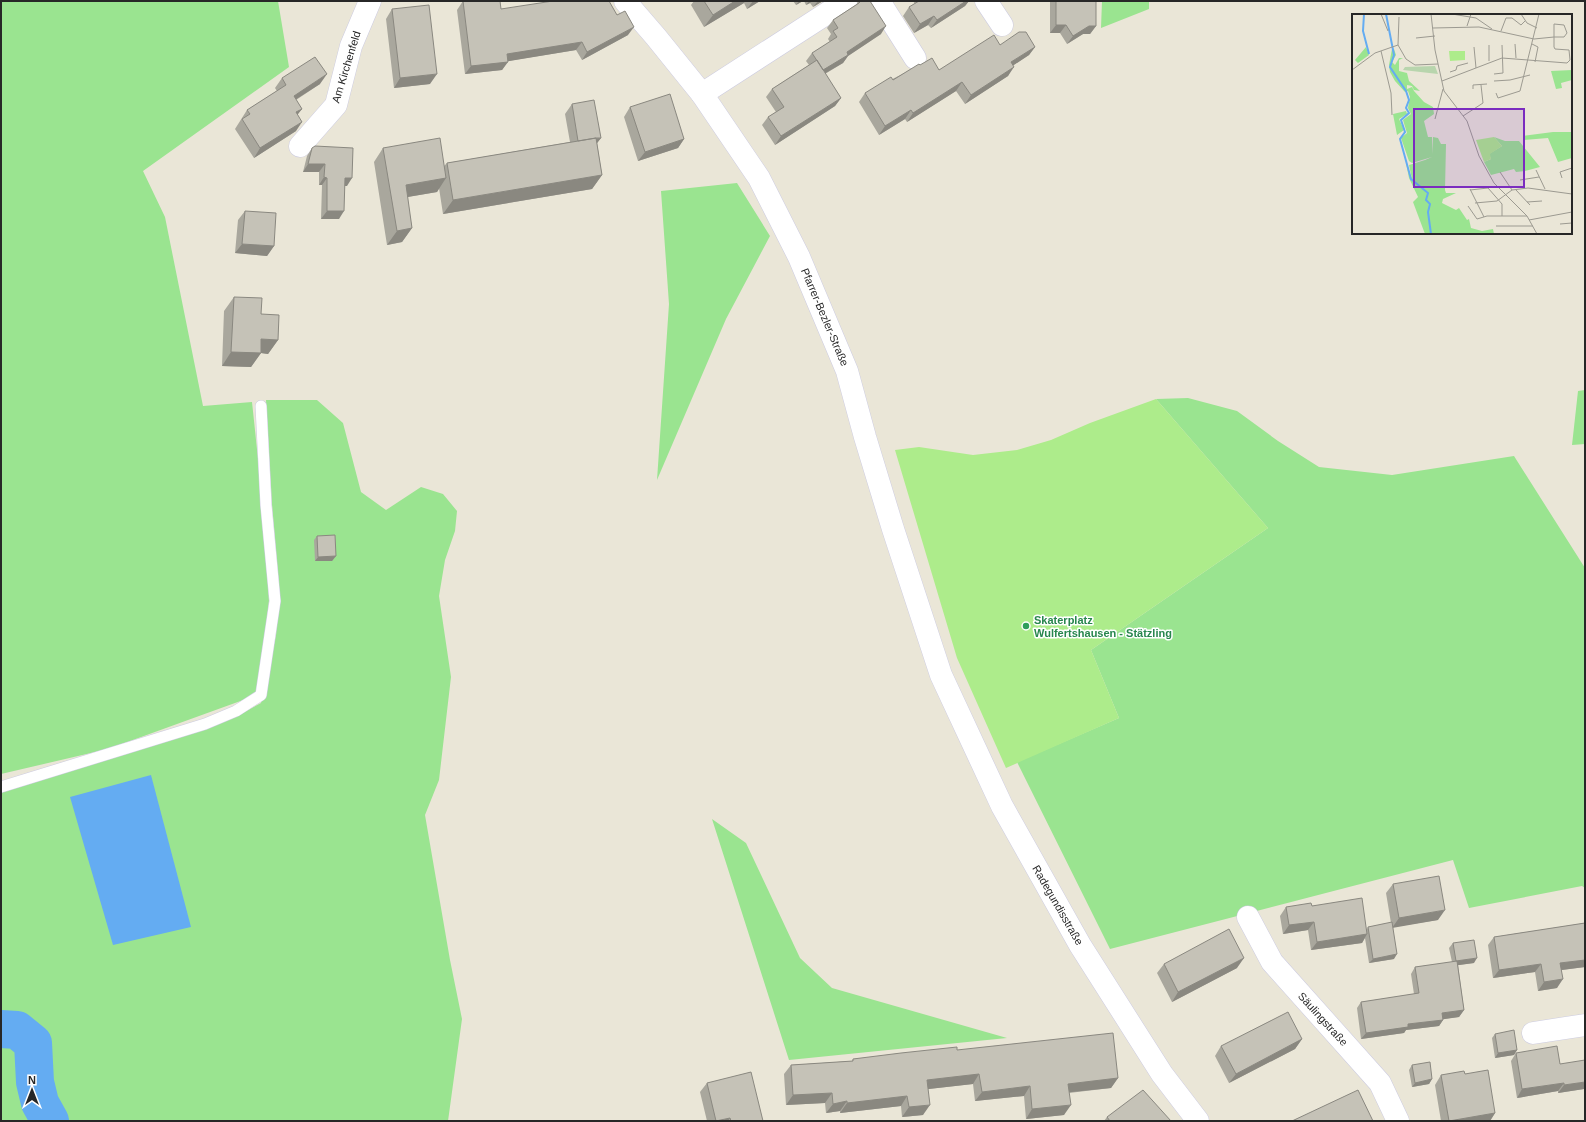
<svg xmlns="http://www.w3.org/2000/svg" width="1586" height="1122" font-family="Arial,sans-serif">
	<rect width="100%" height="100%" fill="#eae6d7"/>
	<path fill="#9ae490" d="M1 1H278L289 67 143 171 165 217 203 406 252 402 265 525 269 601 259 693 246 699 108 749 1 774Z
		M1102 1H1149V9L1101 28Z
		M737 183 770 236 726 319 657 480 669 304 661 191Z
		M1585 390V444L1572 445 1578 391Z
		M1188 398 1237 411 1278 441 1319 467 1392 475 1514 456 1585 568V888L1582 886 1469 908 1453 860 1110 949 1017 762 1119 718 1091 650 1268 528 1156 399Z
		M266 400H317L343 423 361 492 386 510 421 487 443 494 457 511 455 531 445 560 439 596 451 677 439 780 425 815 450 960 462 1019 448 1121H1V791L235 717 261 703 276 635 279 584 272 505Z
		M712 819 746 843 800 958 832 988 1007 1038 789 1060Z"/>
	<path fill="#adec8b" d="M1156 399 1268 528 1091 650 1119 718 1006 768 957 658 895 450 919 447 973 455 1017 450 1051 440 1090 423Z"/>
	<path fill="#64acf2" d="M151 775 191 927 113 945 70 797Z"/>
	<g fill="none" stroke-linecap="round" stroke-linejoin="round">
		<path stroke="#64acf2" stroke-width="38" d="M1 1029 17 1030 33 1043 35 1082 40 1103 50 1121"/>
		<g stroke="#cdcce1" stroke-width="12">
			<path id="service" d="M1 787 205 724 236 711 261 695 275 601 266 505 261 406"/>
		</g>
		<g stroke="#cdcce1" stroke-width="23">
			<path id="minor" d="M879 1 915 58
				M986 1 1002 25
				M702 94 846 1
				M300 146 336 105 351 46 370 1
				M1248 917 1272 962 1380 1083 1398 1121
				M1533 1033 1585 1025"/>
		</g>
		<g stroke="#cdcce1" stroke-width="23">
			<path id="tertiary" d="M625 1 656 37 702 94 759 178 799 257 847 371 865 437 893 529 941 675 1002 806 1080 945 1162 1074 1198 1121"/>
		</g>
		<use href="#service" stroke="#fff" stroke-width="11"/>
		<use href="#minor" stroke="#fff" stroke-width="22"/>
		<use href="#tertiary" stroke="#fff" stroke-width="22"/>
	</g>
	<path fill="#a9a79d" d="M463 1 501 9 628 35 582 60 576 50 508 61 502 70 465 74 457 10Z
		M694 1H760L747 9 744 3 704 27 691 5Z
		M793 1H803L796 5Z
		M804 1H823L813 7 810 3 806 5Z
		M858 1H870L881 34 848 56 843 63 825 74 841 98 835 106 775 145 762 125 768 117 776 112 766 97 772 89 809 65 806 61 812 53 830 42 828 39 831 34 827 28 833 20 857 4Z
		M913 1H969L965 6 931 28 928 25 914 33 903 16 909 7 915 4Z
		M1050 1H1096V26L1090 34H1083L1067 44 1060 33H1050Z
		M392 9 430 84 394 88 386 19Z
		M1000 45 1035 47 1029 55 1013 65 1008 76 965 104 956 91 907 122 905 119 879 135 859 102 865 93 920 65 939 70Z
		M282 78 320 84 296 100 302 109 297 114 296 131 254 158 235 129 247 110 277 91 275 88Z
		M572 104 601 138 597 143 602 175 592 189 443 214 439 188 437 192 407 197 412 228 402 242 387 245 374 162 383 148 444 166 447 163 570 142 565 114Z
		M630 107 684 139 678 148 638 161 624 117Z
		M312 148 347 186H345L339 219H321L322 185H319V172H303L307 156Z
		M245 211 274 246 267 256 235 253 238 220Z
		M234 297 261 314 278 340 268 354 261 353 251 367 222 366 224 311Z
		M317 536 336 556 332 561H315L314 540Z
		M1393 884 1438 920 1393 927 1394 959 1369 963 1365 938 1362 943 1311 950 1308 930 1283 934 1280 916 1286 907 1312 906 1367 929 1368 927 1391 923 1386 893Z
		M1585 923V967L1561 970 1557 988 1538 991 1535 972 1493 978 1488 945 1494 937Z
		M1453 943 1474 963 1458 965 1464 1010 1459 1017 1443 1019V1020L1439 1026 1406 1030 1404 1033 1361 1039 1357 1008 1361 1002 1414 994 1411 974 1415 967 1452 962 1449 948Z
		M1164 964 1237 968 1172 1002 1157 973Z
		M1495 1034 1517 1050 1514 1055 1495 1058 1492 1038Z
		M1302 1039 1295 1049 1229 1083 1215 1056 1221 1046Z
		M957 1050 1118 1078 1111 1088 1069 1093 1064 1115 1026 1119 1024 1096 975 1101 973 1084 928 1089 923 1115 902 1117 901 1106 840 1113V1111L826 1113 825 1103 786 1105 784 1074 791 1065 852 1061 853 1059Z
		M1516 1053 1560 1064 1584 1089 1558 1093V1091L1517 1098 1511 1061Z
		M1412 1065 1432 1079 1429 1084 1412 1087 1409 1070Z
		M1465 1074 1495 1113 1490 1121H1441L1435 1085 1441 1075Z
		M707 1083 763 1121H707L700 1092Z
		M1107 1117 1171 1121H1104Z"/>
	<path fill="#8a8880" d="M735 1H745L744 3 704 27 713 15Z
		M753 1H760L747 9Z
		M799 1H803L796 5Z
		M809 1H812L810 3 806 5Z
		M818 1H823L813 7Z
		M966 1H969L965 6 931 28 937 20Z
		M934 16 928 25 914 33 920 24Z
		M1056 25H1066L1060 33H1050Z
		M886 26 881 34 848 56 843 63 817 78 823 70 847 52Z
		M1089 26H1096L1090 34H1083L1067 44 1073 36Z
		M634 27 628 35 582 60 587 52Z
		M582 42 576 50 503 62H508L502 70 465 74 471 66 507 54Z
		M1035 47 1029 55 1005 71 1011 62Z
		M1014 67 1008 76 965 104 971 95Z
		M327 74 320 84 287 105 294 96Z
		M437 74 430 84 394 88 400 78Z
		M962 82 956 91 907 122 913 113Z
		M841 98 835 106 775 145 781 136Z
		M302 109 295 118 296 112Z
		M911 110 905 119 879 135 885 126Z
		M302 122 296 131 254 158 260 148Z
		M601 138 594 147 578 141Z
		M684 139 678 148 638 161 645 152Z
		M308 164H325L319 172H303Z
		M602 175 592 189 443 214 453 200Z
		M324 177 327 178 322 185H319Z
		M345 178H352L347 186H340Z
		M446 178 437 192 396 199 406 185Z
		M327 211H344L339 219H321Z
		M412 228 402 242 387 245 397 231Z
		M242 244 274 246 267 256 235 253Z
		M261 339 278 340 268 354 261 353 251 367 222 366 231 352Z
		M336 556 332 561H315L318 557Z
		M1445 910 1438 920 1392 928 1399 918Z
		M1314 922 1308 930 1283 934 1289 925Z
		M1367 934 1362 943 1311 950 1317 942Z
		M1397 954 1394 959 1369 963 1373 959Z
		M1244 958 1237 968 1172 1002 1178 992Z
		M1477 958 1474 963 1452 966 1456 961Z
		M1585 960V967L1554 971 1560 963Z
		M1541 964 1535 972 1493 978 1499 970Z
		M1563 979 1557 988 1538 991 1544 982Z
		M1464 1010 1459 1017 1438 1020 1442 1013Z
		M1443 1020 1439 1026 1406 1030 1404 1033 1361 1039 1366 1033 1408 1024Z
		M1302 1039 1295 1049 1229 1083 1236 1074Z
		M1517 1050 1514 1055 1495 1058 1498 1053Z
		M979 1074 973 1084 920 1090 927 1080Z
		M1118 1078 1111 1088 1062 1093 1068 1084Z
		M1432 1079 1429 1084 1412 1087 1415 1083Z
		M1585 1082 1584 1089 1558 1093 1564 1085Z
		M1564 1083 1558 1091 1517 1098 1522 1089Z
		M1030 1086 1024 1096 975 1101 982 1092Z
		M832 1093 825 1103 786 1105 793 1095Z
		M907 1096 901 1106 840 1113 847 1103Z
		M847 1101 840 1111 826 1113 833 1104Z
		M930 1105 923 1115 902 1117 909 1107Z
		M1071 1105 1064 1115 1026 1119 1032 1109Z
		M1495 1113 1490 1121H1449Z
		M730 1118 728 1121H718Z"/>
	<path fill="#c5c2b7" stroke="#8a8880" d="M463 1H500L501 9 553 1H609L617 15 625 11 634 27 587 52 582 42 507 54 508 62 471 66Z
		M704 1H735L713 15Z
		M861 1H870L886 26 847 52 848 55 823 70 812 53 837 37 833 31 838 28 833 20 859 3Z
		M919 1H966L937 20 934 16 920 24 909 7Z
		M1056 1H1096V26H1089L1073 36 1066 25H1056Z
		M429 5 437 74 400 78 392 9Z
		M1019 32H1026L1035 47 1011 62 1014 67 971 95 962 82 913 113 911 110 885 126 865 93 891 77 893 80 919 64 920 65 932 58 939 70 994 35 1000 45Z
		M315 57 327 74 294 96 302 109 296 112 302 122 260 148 242 119 250 114 247 110 286 85 282 78Z
		M817 60 841 98 781 136 768 117 784 107 772 89Z
		M670 94 684 139 645 152 630 107Z
		M594 100 601 138H596L578 141 572 104Z
		M440 138 446 178 406 185 412 228 397 231 383 148Z
		M596 138 602 175 453 200 447 163Z
		M315 146 353 148 352 178H345L344 211H327V178L324 177 325 164H308L312 148Z
		M245 211 276 213 274 246 242 244Z
		M234 297 262 298 261 314 279 315 278 340 261 339V353L231 352Z
		M335 535 336 556 318 557 317 536Z
		M1439 876 1445 910 1399 918 1393 884Z
		M1362 898 1367 934 1317 942 1314 922 1289 925 1286 907 1311 903 1312 906Z
		M1392 922 1397 954 1373 959 1368 927Z
		M1585 923V960L1560 963 1563 979 1544 982 1541 964 1499 970 1494 937Z
		M1229 929 1244 958 1178 992 1164 964Z
		M1474 940 1477 958 1456 961 1453 943Z
		M1457 961 1464 1010 1442 1013 1443 1020 1408 1024V1027L1366 1033 1361 1002 1419 993 1415 967Z
		M1288 1012 1302 1039 1236 1074 1221 1046Z
		M1514 1030 1517 1050 1498 1053 1495 1034Z
		M1113 1033 1118 1078 1068 1084 1071 1105 1032 1109 1030 1086 982 1092 979 1074 927 1080 930 1105 909 1107 907 1096 847 1103V1101L833 1104 832 1093 793 1095 791 1065 853 1061V1059L901 1053 957 1047V1050Z
		M1557 1046 1560 1064 1585 1060V1082L1564 1085V1083L1522 1089 1516 1053Z
		M1430 1062 1432 1079 1415 1083 1412 1065Z
		M1488 1070 1495 1113 1449 1121 1441 1075 1464 1071 1465 1074Z
		M751 1072 763 1121H731L730 1118 716 1121 707 1083Z
		M1143 1090 1171 1121H1110L1107 1117Z
		M1358 1090 1373 1121H1292Z"/>
	<circle fill="#2e9e5b" stroke="#fff" stroke-width="1.5" cx="1026" cy="626" r="4"/>
	<g text-anchor="middle" stroke-width="3" stroke-linejoin="round" paint-order="stroke">
		<g font-size="11" fill="#272727" stroke="#fff">
			<text transform="translate(346 67) rotate(-73)" y="4">Am Kirchenfeld</text>
			<text transform="translate(825 317) rotate(67)" y="4">Pfarrer-Bezler-Straße</text>
			<text transform="translate(1058 905) rotate(60)" y="4">Radegundisstraße</text>
			<text transform="translate(1323 1019) rotate(48)" y="4">Säulingstraße</text>
		</g>
		<g font-size="11" font-weight="bold" fill="#27864d" stroke="#fff" text-anchor="start">
			<text x="1034" y="624">Skaterplatz<tspan x="1034" dy="13">Wulfertshausen - Stätzling</tspan></text>
		</g>
	</g>
	<g transform="translate(1352 14)">
		<rect width="220" height="220" fill="#eae6d7"/>
		<path d="M14 33 17 41 6 49 3 46ZM40 35H42L44 41 40 48 43 51 47 44H51L47 46V57L55 59 57 67 68 77 62 76 60 72 55 71V75L60 73 62 77 72 88 81 93 82 100 72 107 76 123H80V140L81 123 86 124 89 130H94L93 176 94 179H104L91 185 90 189 104 196 107 194 115 206 117 205 119 214 130 217 141 215 142 220H73L61 188 66 183 57 164 54 149 60 165 57 151 73 146 80 143 60 149 57 147 49 124 55 119 51 106 59 100 56 94 58 83 56 77 53 78 43 67 38 58 37 51ZM220 56V66L209 69 210 74 204 75 199 57ZM54 97 55 100 47 105 52 116 45 121 41 100ZM201 118H220V144L206 148 196 124 171 126V122ZM142 123 153 127H167L188 153 173 157 164 158 162 155 139 161 132 148 139 145 137 140 150 132Z" fill="#9ae490"/>
		<path d="M83 52 86 60 51 56 53 53Z" fill="#b8d5ad"/>
		<path d="M97 37H113V46L98 47ZM142 123 150 132 138 140 139 145 132 148 124 126Z" fill="#adec8b"/>
		<path fill="none" stroke="#64acf2" stroke-width="2" d="M12 0 11 17 17 40M34 0 42 41 38 53 54 77 57 86 54 94 57 99 49 106 53 118 48 125 59 165 76 179 74 186 78 190 76 198 79 220"/>
		<path fill="none" stroke="#9c9a91" stroke-width="1" d="M29 0 36 17M79 0 83 36 92 77 115 107 127 142 142 169 175 202 185 220M100 0 124 4 140 15M169 0 175 9 185 14M47 3 46 31 54 45 63 51 86 50M115 12 119 0M81 14 127 13 182 25 202 23H212L215 19 212 11 202 10V33L203 35 217 36 218 46 215 49 150 44 90 67M149 17 154 4H160L169 11 173 7M64 24 83 22M163 30 164 44M180 30 186 33 183 48M137 31V47M122 33 124 54M29 37 39 79 40 101M0 56 23 39 46 31M98 58 104 56 105 52 116 49M142 60 151 59 150 31M142 67 158 66 178 61M121 75V71L135 70M144 79 146 84 168 77 187 0M111 102 131 89 129 71M83 105 91 75M184 156 193 175M148 158 160 176M210 164 208 158 220 154M168 166 187 163M118 175 132 203M118 176 136 174 150 190V202M164 176 178 191M175 188 190 187M123 189 145 187 160 176 176 174 220 180M116 192 125 205 135 202H175M177 206 220 198M208 210 220 209M144 212H181"/>
		<path fill="#7b2cbf" fill-opacity="0.15" stroke="#7b2cbf" stroke-width="2" d="M62 95H172V173H62Z"/>
		<rect width="220" height="220" fill="none" stroke="#272727" stroke-width="2"/>
	</g>
	<rect width="1586" height="1122" fill="none" stroke="#272727" stroke-width="4"/>
	<g transform="translate(32 1090)" stroke="#ffffff" stroke-width="3" paint-order="stroke">
	<path d="M0-3L7 15L0 10L-7 15Z" fill="#272727"/>
	<text y="-6" font-size="11" font-weight="bold" text-anchor="middle" fill="#272727">N</text>
	</g>
</svg>
